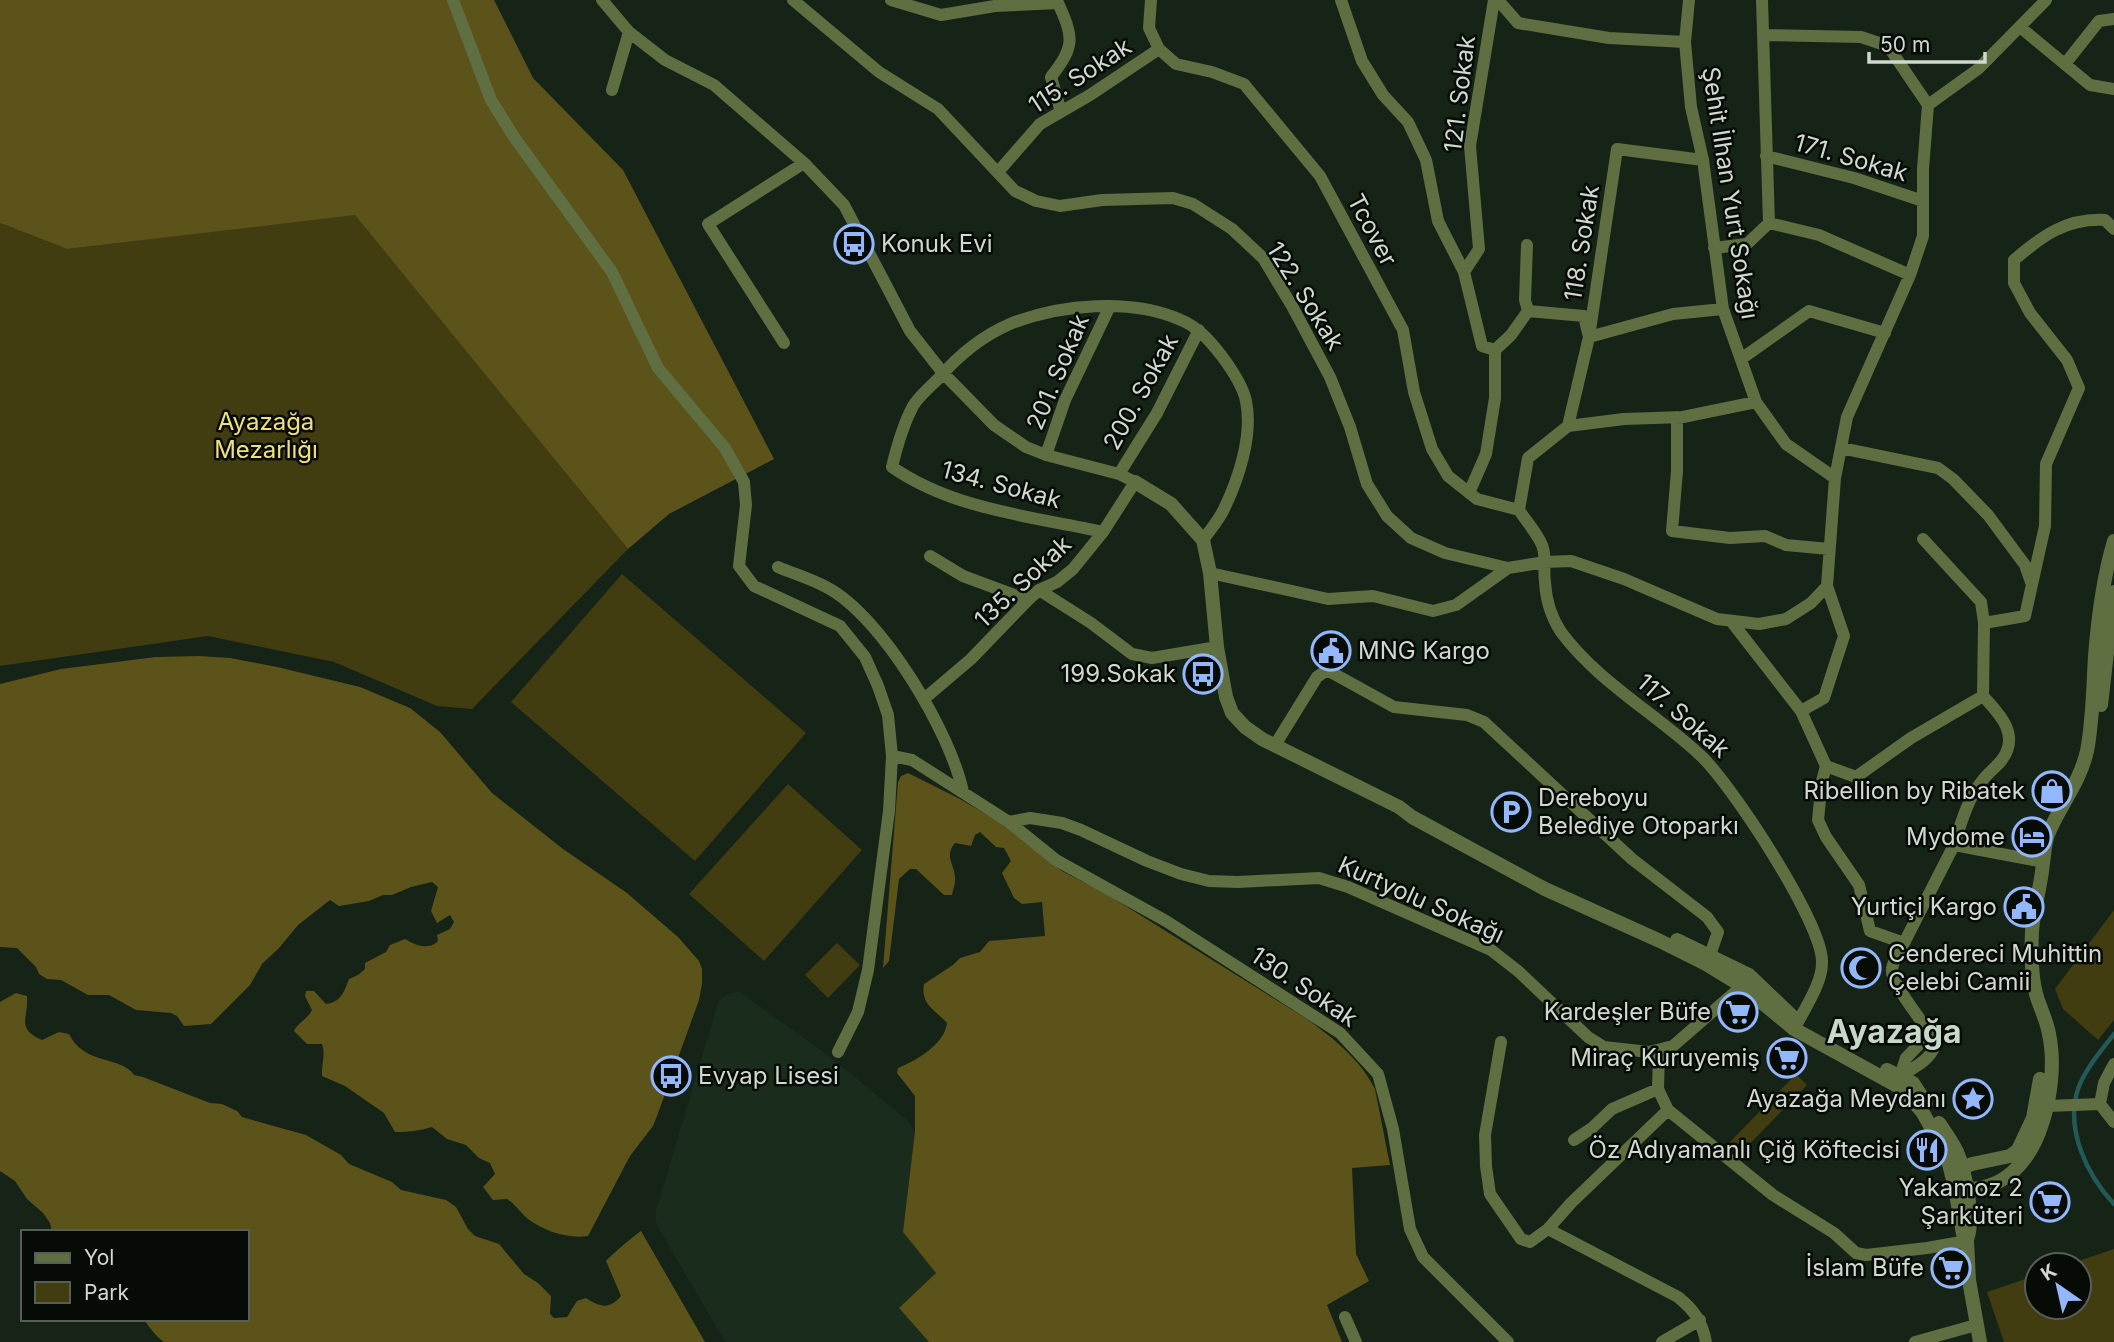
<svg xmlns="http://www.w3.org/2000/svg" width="2114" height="1342" font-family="Inter,sans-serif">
	<rect width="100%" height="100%" fill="#162317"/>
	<path fill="#1a2c1c" d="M740 992 829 1056 905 1118 915 1131 903 1232 936 1273 899 1308 929 1342H725L662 1234 656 1222V1210L717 1006 721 998 730 993Z"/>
	<path fill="#423c11" d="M355 214 628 549 472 709 437 706 334 662 208 636 0 666V223L67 249Z
		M622 574 806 733 695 861 511 702Z
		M788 784 862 850 764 961 689 894Z
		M2114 910V1020L2098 1040 2063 1009 2055 989Z
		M837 943 860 965 828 998 805 975Z
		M1796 1074 1807 1085 1738 1156 1727 1145Z
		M2114 1249V1342H2004L1987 1292 2037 1275V1307H2079V1265H2067Z"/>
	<path fill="#5c531a" d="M0 0H494L533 78 623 170 774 459 669 514 628 549 355 215 67 249 0 223Z
		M199 656 230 658 277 667 360 687 410 708 440 732 492 793 563 849 627 893 678 937 699 961 702 969V984L699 1000 657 1116 653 1126 630 1156 588 1236C567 1239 544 1231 528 1219 521 1213 515 1204 507 1199L493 1200 483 1187 495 1174 490 1163 479 1158 466 1145 447 1139 432 1127C419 1131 408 1132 395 1132L384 1113 345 1086 322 1076C321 1064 326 1056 322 1044H307L294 1031C298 1022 307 1020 312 1010L305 996 306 991H314L326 1004C341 1002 344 992 349 979L358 975 365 969V963L386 952 390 945 405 939C415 945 428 951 438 941L437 935 450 929 454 922 450 915 437 923 431 911 438 887 432 882 411 887 392 895H383L369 901 339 906 330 900 298 925 279 948 262 964 250 985 211 1024 184 1026 177 1016 171 1013 136 1010 109 995H88L61 980 47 979 39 974 36 967 17 948 0 947V684L61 669 156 657Z
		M908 773 960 799 1011 829 1062 871 1108 895 1307 1019C1333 1038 1360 1059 1375 1089L1390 1165 1352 1168 1356 1254 1369 1281 1327 1305 1342 1342H929L899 1308 936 1273 903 1232 915 1131V1096L897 1073 898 1068C917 1060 944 1045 947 1023 935 1010 920 1004 924 984L953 965 960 958 980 952 989 941 1045 936 1042 902 1022 904 1014 898 1002 873 1011 861 1004 848 996 847 980 832 975 835 971 846 955 843C944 856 954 863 955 877 956 882 953 889 952 895H944L916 869H910L899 879 889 961 883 968 898 782 901 776Z
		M16 993 27 996C29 1018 15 1028 42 1040L59 1032 69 1034C85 1066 120 1055 134 1075L143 1077 210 1103 222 1104 237 1111 242 1117 306 1135 341 1155 349 1164 392 1182 401 1190 446 1200 456 1207 468 1229 475 1236 499 1244 524 1274 538 1283 551 1296 550 1314 554 1318 567 1317 577 1301 586 1298C600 1307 609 1310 621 1296L606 1261C610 1256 636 1234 641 1231L705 1342H164C155 1336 150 1327 143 1319H247V1232H52L50 1223 43 1213 27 1199 15 1181 0 1171V1002Z"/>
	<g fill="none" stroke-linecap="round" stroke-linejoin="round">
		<path stroke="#235a58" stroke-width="4.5" d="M2114 1034C2101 1051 2085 1069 2078 1089 2065 1130 2087 1175 2114 1204"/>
		<path stroke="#606f41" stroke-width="12" d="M453 0 491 100 514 137 612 272 658 368 725 448 744 482 746 505 739 566 754 586 840 626 865 657 878 686 888 715 892 756
			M602 0 629 32 665 60 714 85 804 163 844 205 910 331 943 373 994 425 1026 447 1046 455 1119 474 1135 482 1103 532 1073 569 1057 582 1039 590 1028 600 971 659 924 699
			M793 0 879 72 938 109 1015 191 1036 201 1060 206 1102 200 1173 198 1193 204 1232 229 1263 258 1292 306 1330 377 1350 427 1367 484 1387 516 1411 538 1445 553 1508 568
			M891 0 941 15 995 6 1058 3C1074 38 1075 46 1051 77L1061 112
			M1151 0 1149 28 1159 49 1176 64 1212 72 1244 84 1320 176 1403 330 1414 392 1432 449 1448 476 1477 499 1519 510
			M1341 0 1362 61 1383 95 1408 122 1426 160 1438 221 1464 272 1482 346 1495 350 1511 335 1528 311 1584 316 1589 337 1673 314 1723 309
			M1498 0 1518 23 1609 38 1685 42
			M1689 0 1685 42 1691 107 1703 160 1723 309 1756 402 1786 444 1835 478
			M2020 27 2090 85 2114 89
			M1765 35 1861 37 1888 46 1928 105
			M2065 64 2099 21 2114 19
			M612 90 629 32
			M1766 156 1854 178 1923 201
			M998 172 1040 124 1090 95 1159 49
			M1769 223 1819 235 1910 275
			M1527 245 1525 300 1528 311
			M1714 248 1747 244 1769 223 1762 0
			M1464 272 1479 249 1470 146 1494 0
			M784 343 708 224 804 163
			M1741 359 1809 311 1885 333
			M1756 402 1683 417 1624 419 1568 426 1528 458 1519 510C1526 521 1537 533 1542 545 1547 557 1543 570 1545 582 1546 599 1551 617 1561 632 1598 682 1655 713 1700 755 1730 782 1824 925 1822 963 1822 982 1807 1005 1798 1022
			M1677 417V471L1672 531 1730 538 1765 536 1786 545 1829 549
			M1568 426 1589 337 1617 149 1703 160
			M1841 448 1938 468 1953 479 1988 515 2025 565 2032 585
			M1046 455 1065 400 1110 306
			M1119 474 1157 413 1199 330
			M1469 493 1486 454 1495 398V350
			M1103 532C1031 516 954 510 892 467 897 446 903 425 913 406 919 396 930 387 938 379 957 357 982 336 1010 324 1060 304 1131 298 1181 320 1198 327 1210 341 1221 355 1230 367 1243 386 1246 401 1253 435 1239 478 1224 509 1219 520 1210 530 1203 540
			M1923 539 1981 602 1984 623
			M930 556 963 576 1028 600
			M778 567C794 574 812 579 828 588 882 617 951 733 963 792
			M1210 573 1328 599 1373 596 1433 611 1456 605 1508 568 1545 562 1571 561 1624 579 1717 619 1759 624 1786 619 1811 603 1827 586 1835 478 1847 417 1910 275 1923 236V169L1928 105 1978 69 2046 0
			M1039 590 1091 623 1132 654 1152 658 1217 647
			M1731 621 1801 711 1826 766
			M1801 711 1824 698 1844 636 1827 586
			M1275 745 1317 677 1327 670 1394 707 1467 715 1484 722 1632 859 1707 917 1718 932 1710 955
			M1826 766 1822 781 1818 820 1826 837 1859 885 1870 931 1904 943C1900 951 1893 960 1892 969 1889 984 1929 1026 1935 1045 1930 1061 1913 1068 1900 1076
			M1826 766 1856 777 1911 738 1983 696
			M1009 822 1030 818 1062 823 1081 830 1147 861 1181 874 1209 881 1238 882 1319 878 1348 887 1491 950 1518 971 1588 1037 1604 1047 1649 1052 1673 1046 1742 986
			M1954 845C1961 823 1968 798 1982 781 1988 773 1995 768 2001 761 2021 736 2000 714 1983 696L1984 623 2025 616 2045 526 2046 464 2079 388 2067 360 2030 313 2014 283V260C2042 236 2066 218 2105 220L2114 229
			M1904 943 1954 845 2044 862
			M1501 1042 1485 1135 1486 1166 1490 1194 1521 1239 1530 1242 1548 1229 1571 1203 1668 1110
			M1659 1051 1658 1089 1668 1110 1773 1195 1834 1233 1856 1253 1866 1255 1927 1248 1967 1241
			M838 1052 858 1012 868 970 889 811 892 756 912 760 1009 822 1056 860 1166 921 1340 1033 1378 1074 1393 1129 1410 1229 1423 1257 1508 1342
			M2114 1064 2104 1083 2100 1104 2114 1122
			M1900 1076 1906 1058 1929 1034
			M2047 1106 2100 1104
			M1574 1140 1592 1128 1612 1109 1658 1089
			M1548 1229 1678 1297C1694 1310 1702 1321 1706 1342
			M1345 1317 1356 1342
			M1662 1342 1700 1320
			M1915 1342 1976 1325"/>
		<path stroke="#606f41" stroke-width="14" d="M1135 482 1171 504 1203 540 1210 573 1217 647 1226 697 1232 713 1245 727 1262 739 1399 807 1412 817 1545 889 1660 941 1706 964 1742 986 1794 1029 1903 1089 1923 1113 1947 1156 1955 1188 1963 1234 1967 1241 1969 1280 1980 1342
			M2101 705 2114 592
			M1677 940 1749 975 1793 1017
			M1887 1070 1913 1083 1926 1103
			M1939 1123C1945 1132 1952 1141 1957 1152 1965 1170 1975 1220 1967 1239
			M1956 1170 1972 1164 2010 1156 2018 1150 2033 1118 2040 1079
			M1958 1188C2002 1194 2030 1162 2042 1124 2051 1097 2055 1062 2049 1034 2047 1021 2040 1008 2036 994 2031 974 2031 952 2032 931 2034 908 2041 886 2043 863 2045 852 2044 843 2049 832 2061 804 2080 782 2087 751 2093 720 2093 688 2095 656 2098 618 2103 578 2114 541"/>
	</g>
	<defs>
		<g id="bus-ring" transform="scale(2.0125)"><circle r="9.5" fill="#060b06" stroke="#92b7fd" stroke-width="1.5"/><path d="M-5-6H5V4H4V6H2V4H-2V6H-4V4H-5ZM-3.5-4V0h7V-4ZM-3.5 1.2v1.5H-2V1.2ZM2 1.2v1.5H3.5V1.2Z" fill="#92b7fd"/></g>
		<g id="civic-ring" transform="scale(2.0125)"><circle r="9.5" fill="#060b06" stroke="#92b7fd" stroke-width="1.5"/><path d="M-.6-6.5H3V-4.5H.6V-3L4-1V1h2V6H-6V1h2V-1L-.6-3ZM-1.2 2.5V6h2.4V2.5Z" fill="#92b7fd"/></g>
		<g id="shop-ring" transform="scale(2.0125)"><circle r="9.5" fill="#060b06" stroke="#92b7fd" stroke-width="1.5"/><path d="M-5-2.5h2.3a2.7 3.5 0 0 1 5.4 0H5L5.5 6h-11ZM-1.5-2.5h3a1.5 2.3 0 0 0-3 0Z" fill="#92b7fd"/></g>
		<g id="parking-ring" transform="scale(2.0125)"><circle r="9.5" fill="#060b06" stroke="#92b7fd" stroke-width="1.5"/><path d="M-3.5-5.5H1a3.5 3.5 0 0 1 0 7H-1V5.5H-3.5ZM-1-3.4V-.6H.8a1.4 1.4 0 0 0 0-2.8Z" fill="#92b7fd"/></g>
		<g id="hotel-ring" transform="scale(2.0125)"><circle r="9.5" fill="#060b06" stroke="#92b7fd" stroke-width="1.5"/><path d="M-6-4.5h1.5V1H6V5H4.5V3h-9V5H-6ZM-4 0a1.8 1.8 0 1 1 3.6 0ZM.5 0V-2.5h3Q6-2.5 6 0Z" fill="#92b7fd"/></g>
		<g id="mosque-ring" transform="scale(2.0125)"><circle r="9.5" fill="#060b06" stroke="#92b7fd" stroke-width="1.5"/><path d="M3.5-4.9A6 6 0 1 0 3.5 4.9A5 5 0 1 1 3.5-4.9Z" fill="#92b7fd"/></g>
		<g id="supermarket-ring" transform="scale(2.0125)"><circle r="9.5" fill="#060b06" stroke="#92b7fd" stroke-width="1.5"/><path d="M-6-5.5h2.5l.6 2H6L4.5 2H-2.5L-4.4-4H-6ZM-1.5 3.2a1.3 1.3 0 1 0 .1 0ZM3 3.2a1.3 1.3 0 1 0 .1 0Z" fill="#92b7fd"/></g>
		<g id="sight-ring" transform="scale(2.0125)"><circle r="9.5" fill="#060b06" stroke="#92b7fd" stroke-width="1.5"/><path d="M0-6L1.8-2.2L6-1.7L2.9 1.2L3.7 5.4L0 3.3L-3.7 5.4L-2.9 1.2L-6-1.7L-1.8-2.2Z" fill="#92b7fd"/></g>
		<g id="restaurant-ring" transform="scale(2.0125)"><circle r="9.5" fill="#060b06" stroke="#92b7fd" stroke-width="1.5"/><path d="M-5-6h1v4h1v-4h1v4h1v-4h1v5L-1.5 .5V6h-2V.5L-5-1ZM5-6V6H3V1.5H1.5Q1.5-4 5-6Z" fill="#92b7fd"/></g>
	</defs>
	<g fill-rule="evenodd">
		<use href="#bus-ring" x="854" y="244"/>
		<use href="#civic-ring" x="1331" y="651"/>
		<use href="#bus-ring" x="1203" y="674"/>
		<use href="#shop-ring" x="2052" y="791"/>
		<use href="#parking-ring" x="1511" y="812"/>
		<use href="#hotel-ring" x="2032" y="837"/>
		<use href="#civic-ring" x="2024" y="907"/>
		<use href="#mosque-ring" x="1861" y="968"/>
		<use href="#supermarket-ring" x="1738" y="1012"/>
		<use href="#supermarket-ring" x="1787" y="1058"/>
		<use href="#bus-ring" x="671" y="1076"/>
		<use href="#sight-ring" x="1973" y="1099"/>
		<use href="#restaurant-ring" x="1927" y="1150"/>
		<use href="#supermarket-ring" x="2050" y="1202"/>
		<use href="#supermarket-ring" x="1951" y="1268"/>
	</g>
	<g text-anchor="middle" stroke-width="5" stroke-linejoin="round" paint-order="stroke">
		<g font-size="24" fill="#d0d8d0" stroke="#060b06">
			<text transform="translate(1080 76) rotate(-33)" y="8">115. Sokak</text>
			<text transform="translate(1460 94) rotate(-83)" y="8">121. Sokak</text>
			<text transform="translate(1851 158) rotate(16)" y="8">171. Sokak</text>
			<text transform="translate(1730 193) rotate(81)" y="8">Şehit İlhan Yurt Sokağı</text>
			<text transform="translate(1372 230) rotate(62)" y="8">Tcover</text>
			<text transform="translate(1582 243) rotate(-81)" y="8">118. Sokak</text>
			<text transform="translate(1305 296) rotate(58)" y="8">122. Sokak</text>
			<text transform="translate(1058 372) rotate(-67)" y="8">201. Sokak</text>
			<text transform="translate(1141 392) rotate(-61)" y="8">200. Sokak</text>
			<text transform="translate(1001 485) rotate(15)" y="8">134. Sokak</text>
			<text transform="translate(1023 582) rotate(-43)" y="8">135. Sokak</text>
			<text transform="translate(1683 716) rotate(41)" y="8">117. Sokak</text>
			<text transform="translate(1421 900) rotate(24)" y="8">Kurtyolu Sokağı</text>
			<text transform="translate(1304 987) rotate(34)" y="8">130. Sokak</text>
		</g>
		<g font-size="24" fill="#d0d8d0" stroke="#060b06" text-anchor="end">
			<text x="881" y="252" text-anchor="start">Konuk Evi</text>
			<text x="1358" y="659" text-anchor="start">MNG Kargo</text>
			<text x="1176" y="682">199.Sokak</text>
			<text x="2025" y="799">Ribellion by Ribatek</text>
			<text x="1538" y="806" text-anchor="start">Dereboyu<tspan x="1538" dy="28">Belediye Otoparkı</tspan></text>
			<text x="2005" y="845">Mydome</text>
			<text x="1997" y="915">Yurtiçi Kargo</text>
			<text x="1888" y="962" text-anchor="start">Cendereci Muhittin<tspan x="1888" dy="28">Çelebi Camii</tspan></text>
			<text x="1711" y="1020">Kardeşler Büfe</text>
			<text x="1760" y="1066">Miraç Kuruyemiş</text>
			<text x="698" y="1084" text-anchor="start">Evyap Lisesi</text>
			<text x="1946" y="1107">Ayazağa Meydanı</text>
			<text x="1900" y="1158">Öz Adıyamanlı Çiğ Köftecisi</text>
			<text x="2023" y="1196">Yakamoz 2<tspan x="2023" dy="28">Şarküteri</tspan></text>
			<text x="1924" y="1276">İslam Büfe</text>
		</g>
		<g font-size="24" fill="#f1e07a" stroke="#060b06">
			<text x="266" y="430">Ayazağa<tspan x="266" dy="28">Mezarlığı</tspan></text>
		</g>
		<g font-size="32" font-weight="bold" fill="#c7d8c8" stroke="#060b06">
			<text x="1894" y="1043">Ayazağa</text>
		</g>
	</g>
	<rect x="21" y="1230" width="228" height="91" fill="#060b06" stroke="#575d57" stroke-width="2"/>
	<rect x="35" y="1253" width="35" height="10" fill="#606f41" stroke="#575d57" stroke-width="2"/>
	<text x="84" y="1265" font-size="21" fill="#d0d8d0">Yol</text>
	<rect x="35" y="1282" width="35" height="21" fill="#423c11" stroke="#575d57" stroke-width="2"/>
	<text x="84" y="1300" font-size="21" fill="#d0d8d0">Park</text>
	<g transform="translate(2058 1286) rotate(326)"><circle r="33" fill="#060b06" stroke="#575d57" stroke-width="2"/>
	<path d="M0-5L12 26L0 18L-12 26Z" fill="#92b7fd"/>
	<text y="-10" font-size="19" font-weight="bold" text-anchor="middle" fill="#d0d8d0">K</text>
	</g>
	<path d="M1869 52v10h116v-10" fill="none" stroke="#d0d8d0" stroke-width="3.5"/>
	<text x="1880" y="52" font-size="21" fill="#d0d8d0" stroke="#060b06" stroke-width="5" paint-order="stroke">50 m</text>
</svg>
